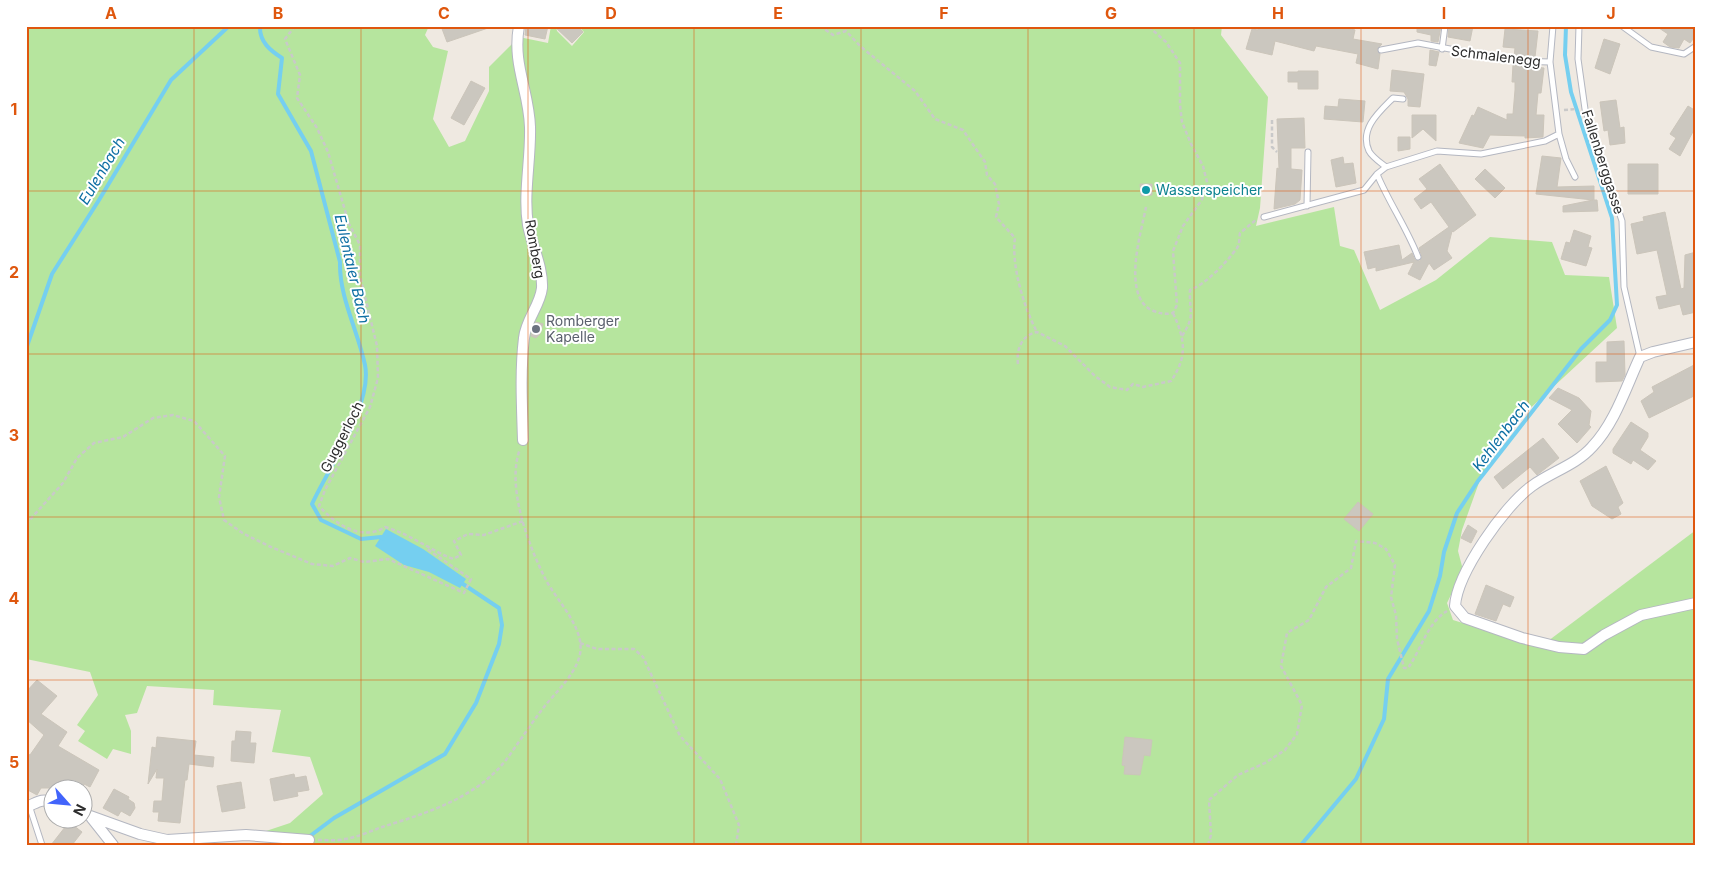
<svg xmlns="http://www.w3.org/2000/svg" width="1722" height="871" font-family="Inter,sans-serif">
	<rect width="100%" height="100%" fill="#efe9e1"/>
	<path fill="#b6e59e" d="M26 26H429L425 35 433 47 448 51 433 119 449 147 465 141 489 91V67L519 37 548 43 551 26H556L557 31 572 46 584 32 578 26H1222L1221 35 1268 97 1260 208 1256 226 1334 207 1340 246 1354 250 1380 310 1436 280 1490 237 1552 242 1565 275 1609 277 1617 328 1509 428 1481 477 1462 530 1458 551 1463 570 1447 603 1453 620 1540 647 1696 530V845H296V835L263 832 290 823 323 794 310 757 272 752 281 710 213 705 214 690 147 686 137 713 125 715 131 731V754L113 749 107 759 78 741 85 731 77 725 98 695 90 672 26 659Z"/>
	<path fill="#75cff0" d="M386 529 423 549 466 579 460 588 429 572 404 565 375 546Z"/>
	<g fill="none" stroke-linecap="round" stroke-linejoin="round">
		<path stroke="#75cff0" stroke-width="4" d="M260 26C259 42 271 51 282 58L278 94 311 151 340 262C339 297 358 331 365 365 373 404 328 469 312 504L321 520 361 539 381 537 384 539
			M26 349 52 274 99 200 171 80 229 26
			M310 836 334 818 445 754 476 703 499 644 502 625 499 608 460 582
			M1301 845 1356 779 1384 719 1388 679 1429 611 1440 576 1444 552 1457 513 1478 481 1581 349 1610 320 1617 305 1612 218 1571 92 1565 55 1566 26"/>
	</g>
	<path fill="#cbc7bf" stroke="#cbc5ba" d="M441 26H490L491 27 447 42Z
		M526 26H548L545 39 525 35Z
		M554 26H577L583 32 572 43Z
		M1258 26H1337L1355 30 1353 39 1382 44 1377 49 1380 54 1378 69 1356 63 1358 54 1316 46 1314 51 1275 41 1272 55 1246 49 1252 29 1258 30Z
		M1417 26H1441L1438 42 1431 41V35L1417 32Z
		M1449 26H1473L1470 41 1448 37Z
		M1656 26H1696V35L1690 43 1684 39 1679 48 1670 47 1663 42 1668 34Z
		M1505 29 1538 31 1535 57H1514L1515 48 1503 47Z
		M1604 39 1620 44 1610 74 1595 68Z
		M1430 50 1439 52 1436 66 1429 65Z
		M1513 65 1544 68 1541 93H1538L1536 115H1544L1543 137 1525 138V136L1490 135 1483 148 1459 143 1472 115 1474 116 1478 107 1507 120V114H1513L1515 90V82H1512Z
		M1392 70 1424 74 1420 107 1408 106V99L1404 92 1390 91Z
		M1298 71H1318V89H1298V82H1288V72H1298Z
		M471 81 485 88 464 125 451 118Z
		M1339 99 1365 101 1363 122 1324 119 1325 106 1338 107Z
		M1616 100 1620 128 1624 127 1625 143 1610 145 1608 130 1604 131 1600 102Z
		M1688 106 1696 111V126L1680 156 1669 149 1676 138 1670 134Z
		M1412 115H1436V141L1423 129 1412 138Z
		M1304 118 1305 148H1291V169L1302 170 1300 200 1295 204 1274 209 1277 168 1279 169 1277 119Z
		M1398 137H1410V149L1398 151Z
		M1542 156 1561 158 1557 187 1594 186V200H1597L1598 211 1563 212V206L1593 200 1536 194Z
		M1343 157 1344 164 1353 163 1356 183 1336 187 1331 160Z
		M1440 164 1476 215 1453 232 1452 231 1447 251 1452 258 1434 270 1429 263 1420 280 1408 274 1414 262 1376 271V267L1368 269 1364 252 1399 245 1402 260 1412 253 1415 260 1420 261 1422 257 1419 248 1449 227 1431 202 1421 209 1414 199 1427 189 1419 179Z
		M1628 164H1658V194H1628Z
		M1485 169 1505 188 1495 198 1475 179Z
		M1140 184H1152V195L1141 196Z
		M1665 212 1681 289 1684 288 1685 255 1696 252V312L1683 315 1680 304 1659 309 1656 297 1667 295 1657 250 1637 254 1631 224 1644 221 1643 217Z
		M1574 230 1591 236 1588 247 1592 248 1586 266 1561 259 1566 242 1570 243Z
		M536 322 543 324 540 334 536 338 531 336Z
		M1624 341 1625 375 1622 381 1596 382V362H1607V342Z
		M1696 364V395L1649 418 1641 401 1654 392 1652 387Z
		M1558 388 1579 398 1591 411 1589 425 1591 427 1577 443 1558 424 1572 410 1549 398Z
		M1631 422 1648 433V437L1640 450 1656 461 1648 470 1633 460 1631 464 1613 453V449Z
		M1543 438 1559 458 1537 475 1530 467 1503 489 1494 477Z
		M1606 466 1623 503 1618 507 1621 514 1612 519 1592 506 1580 481Z
		M1358 502 1373 514 1359 531 1344 519Z
		M1468 525 1477 531 1471 543 1461 538Z
		M1486 585 1514 597 1510 607 1503 604 1496 621 1475 614Z
		M37 680 57 696 41 714 67 732 58 746 99 770 90 787 84 784 82 788H41L37 795 26 789V753L30 755 44 735 26 719V692Z
		M236 731 251 732 250 743H256L254 763 231 761 232 741H235Z
		M157 737 196 741 194 755 214 757 213 767 189 764 187 780H185L180 823 158 821 159 812H153L154 801H162L164 778H156L157 769 148 784 152 747 156 748Z
		M1125 737 1152 740 1150 756 1144 755 1140 775 1124 774 1125 766 1122 765Z
		M294 774 295 778 306 776 309 790 297 792 298 796 274 801 270 779Z
		M241 782 245 808 222 812 217 786Z
		M114 789 129 797 128 799 134 803 135 808 130 816 121 811 118 816 103 808Z
		M69 822 82 832 72 845H51Z"/>
	<g fill="none" stroke-linecap="round" stroke-linejoin="round">
		<g stroke="#b4b7c1" stroke-width="7">
			<path id="lane" d="M1579 26 1578 59 1585 109 1622 221 1624 287 1640 357
				M1622 26 1651 47 1684 54 1696 46
				M1442 49 1445 26
				M1381 50 1418 43 1514 61 1550 62
				M1559 134 1566 159 1575 177
				M1386 167C1381 163 1372 157 1369 151 1359 129 1379 112 1393 98L1403 99
				M1377 174C1389 203 1407 228 1418 257
				M1307 206 1308 152
				M1264 217 1364 190 1377 174 1386 167 1437 151 1481 154 1545 141 1559 134 1550 62 1553 26
				M29 805 42 845"/>
		</g>
		<g stroke="#b4b7c1" stroke-width="12">
			<path id="street" d="M519 26C512 64 529 91 530 127 531 159 523 194 528 225 532 246 543 267 542 288 540 306 526 319 524 338 520 371 522 407 523 440
				M1696 342 1653 352 1640 357C1626 387 1615 423 1592 447 1576 465 1551 472 1532 486 1505 505 1457 573 1455 606L1465 618 1522 638 1559 647 1584 649 1604 635 1641 615 1696 603
				M26 807C37 803 41 798 52 802
				M82 813 90 816 113 845
				M90 816 140 834 167 840 246 835 309 840"/>
		</g>
		<path stroke="#c9c9c9" stroke-width="2.5" stroke-dasharray="4 2.5" stroke-linecap="butt" d="M295 26 285 39 300 75 297 98 317 128 328 152 349 224 360 245V276L377 346 378 378 370 407 325 490 319 506C335 524 362 542 385 527 410 534 430 550 453 559L461 555 454 541 468 534 484 535 523 521
			M820 26 833 35 846 31 860 46 915 91 935 119 963 130 985 162 987 175 995 184 999 204 996 217 1015 238C1011 265 1024 308 1037 332
			M1564 110 1576 109
			M1272 120V147L1277 152
			M1146 207C1141 233 1122 294 1151 310 1159 313 1165 315 1173 313L1177 305 1173 251 1183 226 1201 201 1208 186 1203 166 1191 144 1182 122 1180 105V63L1166 42 1148 26
			M1182 336C1196 314 1189 314 1190 290 1206 284 1227 262 1237 248 1240 244 1239 237 1240 233L1257 219
			M1018 364C1016 349 1022 335 1037 332L1065 346 1095 376 1110 387 1127 390 1133 384 1143 387 1171 381C1188 356 1185 339 1173 313
			M26 524 63 483 77 458 94 443 123 437 153 418 173 415 194 421 225 456 219 497 224 520 244 534 271 547 312 564 333 566 350 558 364 562 388 559 464 593 471 579 427 549
			M580 643 597 649H634L643 657 680 736 720 779 739 825 736 845
			M318 840C327 840 337 841 345 839 358 837 371 831 382 827 427 813 476 798 506 760 519 742 531 724 544 707 556 692 576 674 580 654 585 628 557 601 546 580 528 545 506 486 520 449
			M1208 845 1211 835 1209 800 1238 775 1265 763 1285 750 1297 734 1302 705 1281 666 1287 633 1309 620 1326 587 1351 568 1356 541 1375 543 1386 549 1395 565 1391 597 1396 615 1397 639 1404 668H1408C1421 650 1427 623 1447 611"/>
		<use href="#lane" stroke="#fff" stroke-width="5"/>
		<use href="#street" stroke="#fff" stroke-width="10"/>
	</g>
	<path fill="none" stroke="#df570e" stroke-width="1" stroke-opacity="0.55" d="M194 26V845M361 26V845M528 26V845M694 26V845M861 26V845M1028 26V845M1194 26V845M1361 26V845M1528 26V845M26 191H1696M26 354H1696M26 517H1696M26 680H1696"/>
	<circle fill="#0f9aa8" stroke="#fff" stroke-width="2" cx="1146" cy="190" r="5"/>
	<circle fill="#6b7280" stroke="#fff" stroke-width="2" cx="536" cy="329" r="5"/>
	<g text-anchor="middle" stroke-width="4" stroke-linejoin="round" paint-order="stroke">
		<g font-size="14" fill="#2e2e2e" stroke="#fff">
			<text transform="translate(1496 56) rotate(7)" y="5">Schmalenegg</text>
			<text transform="translate(1603 162) rotate(72)" y="5">Fallenberggasse</text>
			<text transform="translate(535 249) rotate(80)" y="5">Romberg</text>
			<text transform="translate(342 437) rotate(-63)" y="5">Guggerloch</text>
		</g>
		<g font-size="14" fill="#0d838f" stroke="#fff" text-anchor="start">
			<text x="1156" y="195">Wasserspeicher</text>
		</g>
		<g font-size="14" fill="#5b616d" stroke="#fff" text-anchor="start">
			<text x="546" y="326">Romberger<tspan x="546" dy="16">Kapelle</tspan></text>
		</g>
		<g font-size="15" font-style="italic" fill="#0d6fa3" stroke="#fff">
			<text transform="translate(102 171) rotate(-59)" y="5">Eulenbach</text>
			<text transform="translate(352 269) rotate(77)" y="5">Eulentaler Bach</text>
			<text transform="translate(1501 436) rotate(-53)" y="5">Kehlenbach</text>
		</g>
	</g>
	<rect width="1722" height="871" fill="none" stroke="#ffffff" stroke-width="55"/>
	<g transform="translate(68 804) rotate(117)"><circle r="24" fill="#ffffff" stroke="#ababab"/>
	<path d="M0-4L9 19L0 12L-9 19Z" fill="#4264fb"/>
	<text y="-8" font-size="14" font-weight="bold" text-anchor="middle" fill="#2e2e2e">N</text>
	</g>
	<rect x="28" y="28" width="1666" height="816" fill="none" stroke="#df570e" stroke-width="2"/>
	<g font-size="16" text-anchor="middle" font-weight="bold" fill="#df570e">
		<text x="111" y="19">A</text>
		<text x="278" y="19">B</text>
		<text x="444" y="19">C</text>
		<text x="611" y="19">D</text>
		<text x="778" y="19">E</text>
		<text x="944" y="19">F</text>
		<text x="1111" y="19">G</text>
		<text x="1278" y="19">H</text>
		<text x="1444" y="19">I</text>
		<text x="1611" y="19">J</text>
		<text x="14" y="115">1</text>
		<text x="14" y="278">2</text>
		<text x="14" y="441">3</text>
		<text x="14" y="604">4</text>
		<text x="14" y="768">5</text>
	</g>
</svg>
